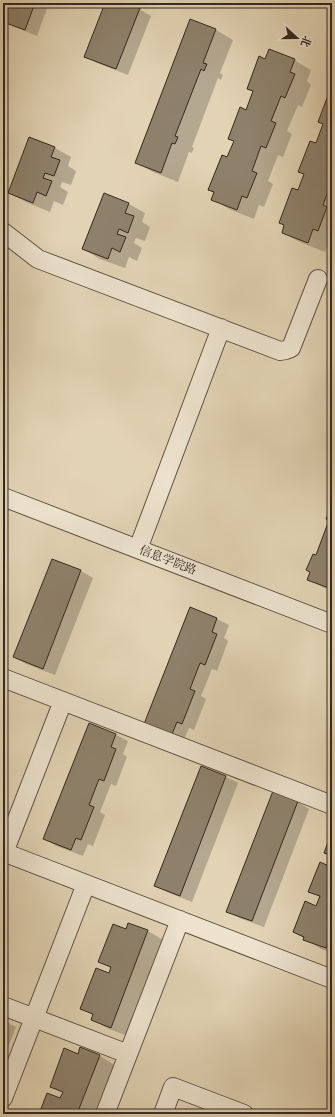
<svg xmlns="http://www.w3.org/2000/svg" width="335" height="1117" font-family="'IM FELL Great Primer','Noto Serif SC',serif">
	<rect width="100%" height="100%" fill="#e2d3b4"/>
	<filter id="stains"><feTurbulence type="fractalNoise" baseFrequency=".005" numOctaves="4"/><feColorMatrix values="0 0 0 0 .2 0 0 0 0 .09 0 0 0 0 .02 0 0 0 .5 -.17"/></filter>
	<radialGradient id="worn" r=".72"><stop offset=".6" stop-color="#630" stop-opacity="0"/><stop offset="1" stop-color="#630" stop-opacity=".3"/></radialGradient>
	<path fill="#0003" d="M3 3H49L37 36 3 22Z
		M106 3H123L139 9 151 16 128 75 97 63 86 56Z
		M191 20 216 30 233 40 220 73 223 75 221 80 218 78 192 147 194 148 192 153 189 152 178 182 153 172 136 163Z
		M266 60H294L311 70 307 81 311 85 302 107 298 105 287 131 292 134 283 157 278 155 268 181 273 184 264 207 259 205 254 219 229 209 212 199 215 193 209 190 228 158 254 92 248 88Z
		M332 91V239L330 238 325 252 300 242 283 233 285 226 280 223 299 191 324 125 319 122Z
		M55 148 71 157 68 166 76 171 71 185 62 182 60 187 68 192 63 205 54 201 50 212 26 202 9 193Z
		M129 204 145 213 142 222 150 227 145 241 136 238 134 243 142 248 137 261 129 257 125 268 100 259 83 249Z
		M332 506V591L322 587 308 579 331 520Z
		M3 544 6 546 3 552Z
		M52 560 81 571 93 578 55 675 26 664 15 657Z
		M190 608 217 619 229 625 224 638 228 641 217 671 212 669 201 696 206 699 194 730 189 728 184 740 157 730Z
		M89 724 116 735 128 741 123 754 127 757 116 786 111 784 100 812 105 815 93 846 88 844 83 856 56 846 45 839Z
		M202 767 226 777 238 783 192 902 167 892 156 886Z
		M273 793 298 802 309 809 264 927 239 918 228 911Z
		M332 868V953L321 949 294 932 317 907 321 898 310 891Z
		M129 924 148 931 165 941 128 1036 109 1029 92 1020 94 1016 81 1008 109 974 112 969 99 962 127 930Z
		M3 1020 16 1027 3 1060Z
		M78 1055 100 1056 116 1066 98 1114H40L61 1099 63 1093 51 1086Z"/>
	<path fill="#8e816c" stroke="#32291f" d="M3 3H35L25 30 3 22Z
		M105 3H126L140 8 116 69 84 57Z
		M190 19 216 29 203 63 207 64 204 71 201 69 175 136 178 137 175 144 172 143 161 173 135 163Z
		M269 49 295 59 290 72 295 74 285 98 281 96 271 121 276 123 266 148 261 146 252 171 257 173 247 198 242 196 237 210 211 200 214 192 208 190 222 155 227 157 234 141 228 139 240 107 246 110 253 91 247 89 259 56 265 59Z
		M330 90H332V180L323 205 327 207 318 231 313 229 308 243 282 233 284 225 279 223 292 188 298 190 304 174 298 172 310 141 316 143 323 124 318 122Z
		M29 137 55 147 51 157 60 160 54 176 45 173 43 178 52 181 46 196 37 192 33 203 8 193Z
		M104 193 129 203 125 213 134 216 128 233 119 229 117 234 126 237 120 252 112 248 108 259 82 249Z
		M332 504V589L307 580 310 572 306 570 313 554 316 555 329 520 326 519Z
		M52 559 81 570 43 669 13 657Z
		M190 607 217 618 212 632 217 634 205 665 200 663 190 689 195 691 182 724 177 722 172 734 144 724Z
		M89 723 116 734 111 747 116 749 104 781 99 779 89 805 94 807 81 840 76 838 71 850 43 839Z
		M201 766 226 776 180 896 154 886Z
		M273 791 298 801 252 921 226 912Z
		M332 831V856L324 853Z
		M320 862 331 867 332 865V933L326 948 303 940 304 937 293 932 305 901 316 906 320 896 308 892Z
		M128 923 148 930 111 1028 91 1020 93 1014 80 1009 96 968 109 973 111 967 98 962 113 924 126 929Z
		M80 1047 100 1055 77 1114H39L47 1093 60 1098 63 1092 50 1087 64 1048 78 1054Z"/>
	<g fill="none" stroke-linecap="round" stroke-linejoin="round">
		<g stroke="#5e5444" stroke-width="20">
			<path id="minor" d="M3 232 38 259 280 351 286 350 291 348 318 279
				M3 497 332 624
				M138 549 221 328
				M3 678 332 805
				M3 852 332 979
				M3 855 63 701
				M3 1006 128 1054
				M3 1098 86 884
				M105 1114 180 920
				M163 1114 173 1087 244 1114"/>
		</g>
		<use href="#minor" stroke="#ece2ce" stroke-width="18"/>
	</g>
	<g text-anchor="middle" stroke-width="3.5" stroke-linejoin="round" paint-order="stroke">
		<g font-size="12" fill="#32291f" stroke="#ece2ce">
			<text transform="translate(168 560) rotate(21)" y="4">信息学院路</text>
		</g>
	</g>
	<rect width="335" height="1117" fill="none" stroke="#e2d3b4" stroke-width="16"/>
	<rect x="4" y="4" width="327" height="1109" fill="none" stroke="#32291f" stroke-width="2"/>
	<rect x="8" y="8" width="319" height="1101" fill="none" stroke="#32291f"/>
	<g transform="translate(297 38) rotate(111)" stroke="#ece2ce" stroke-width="3" paint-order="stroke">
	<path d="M0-3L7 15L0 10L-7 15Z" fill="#32291f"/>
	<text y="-6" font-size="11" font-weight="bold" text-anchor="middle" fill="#32291f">北</text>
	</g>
	<rect width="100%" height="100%" filter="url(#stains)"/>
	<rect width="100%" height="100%" fill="url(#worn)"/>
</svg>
